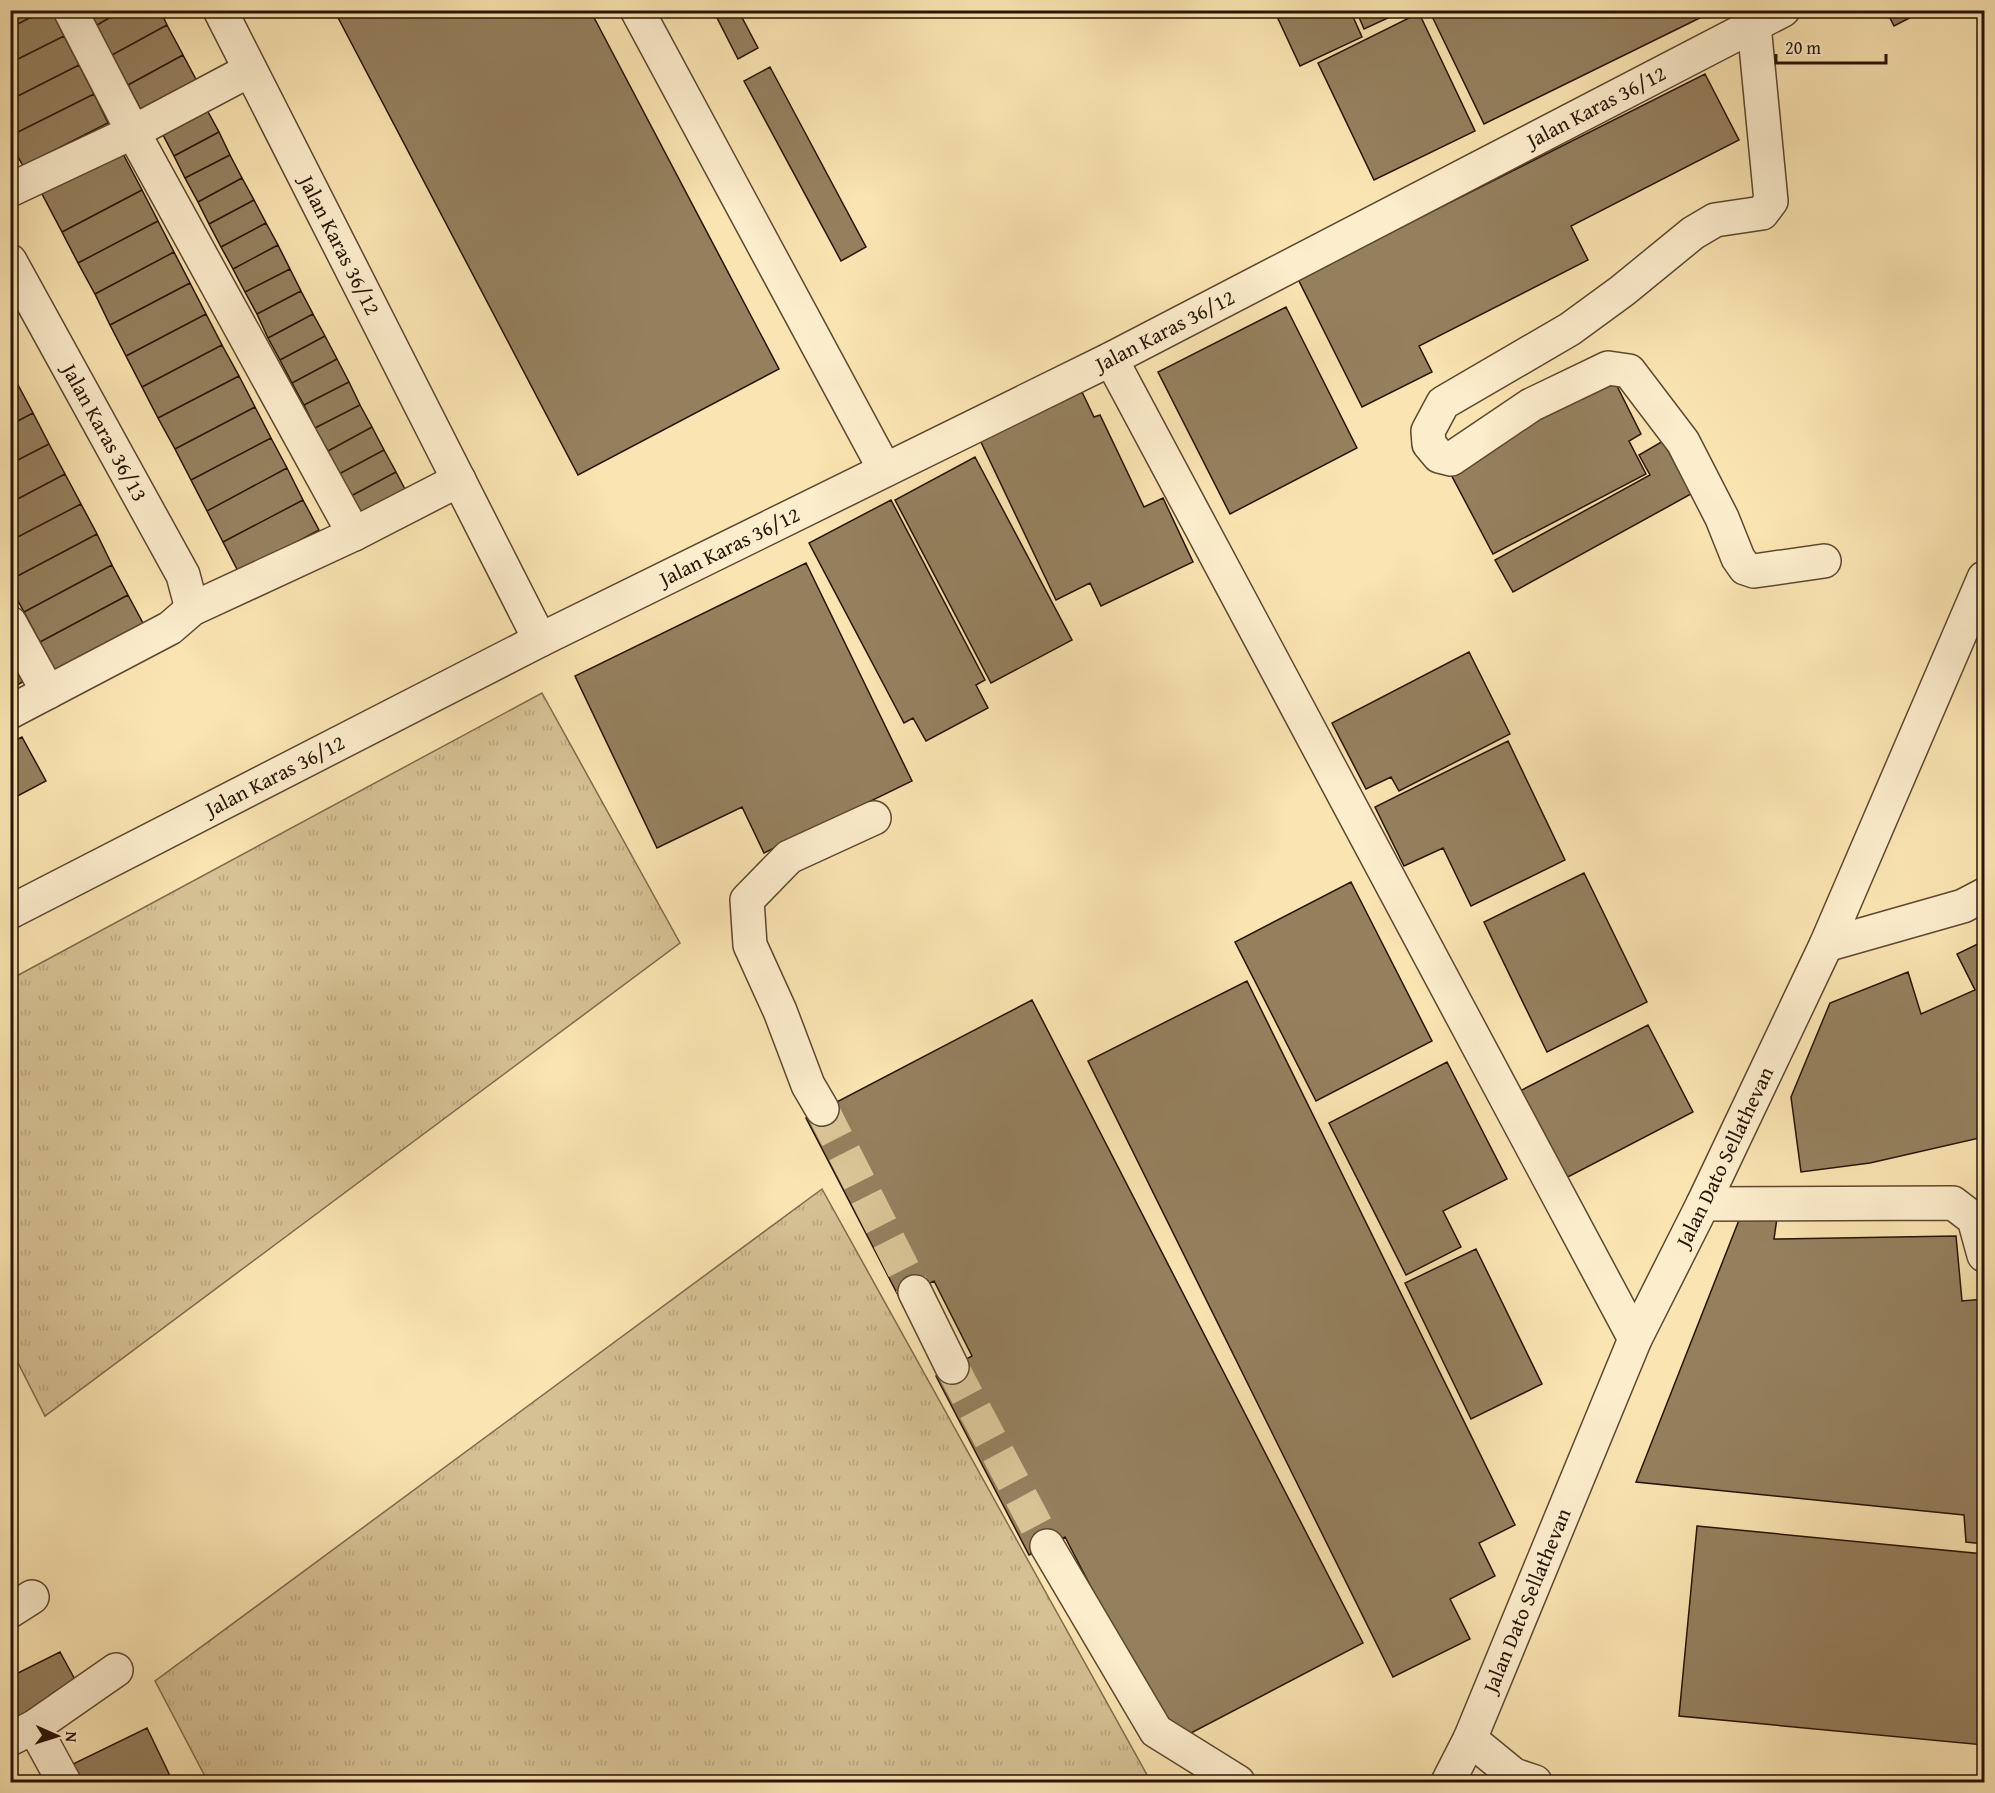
<svg xmlns="http://www.w3.org/2000/svg" width="1995" height="1793" font-family="'Gentium Book Plus',serif">
	<defs>
		<pattern id="grass-tufts" width="24" height="20" patternUnits="userSpaceOnUse" patternTransform="scale(1.5)"><rect width="24" height="20" fill="#d6c194"/><path d="M3 7l-1-3M5 7V3M7 7l1-3M15 17l-1-3M17 17v-4M19 17l1-3" fill="none" stroke="#b8a57e"/></pattern>
	</defs>
	<rect width="100%" height="100%" fill="#fae4b1"/>
	<filter id="stains"><feTurbulence type="fractalNoise" baseFrequency=".00333" numOctaves="4"/><feColorMatrix values="0 0 0 0 .2 0 0 0 0 .09 0 0 0 0 .02 0 0 0 .5 -.17"/></filter>
	<radialGradient id="worn" r=".72"><stop offset=".6" stop-color="#630" stop-opacity="0"/><stop offset="1" stop-color="#630" stop-opacity=".3"/></radialGradient>
	<path fill="url(#grass-tufts)" stroke="#7f6a4c" stroke-width="1.5" d="M542 693 680 943 45 1416 11 1349V979Z
		M822 1189 1151 1782H208L155 1681Z"/>
	<path fill="#95805e" stroke="#281405" stroke-width="1.5" d="M10 10H45L10 28Z
		M45 10H51L64 36 10 63V28Z
		M89 10H123L97 25Z
		M123 10H160L167 25 112 55 97 25Z
		M334 10H590L779 369 578 475Z
		M713 10H738L758 48 738 59Z
		M1274 10H1350L1362 37 1300 66Z
		M1356 10H1405L1364 29Z
		M1429 10H1716L1484 124Z
		M1886 10H1925L1894 26Z
		M1419 13 1475 131 1374 180 1318 63Z
		M167 25 183 55 128 85 112 55Z
		M64 36 79 65 10 100V63Z
		M183 55 199 85 143 114 128 85Z
		M79 65 94 94 10 136V100Z
		M770 67 866 247 841 261 744 81Z
		M1705 74 1739 140 1571 226 1588 260 1419 346 1432 372 1362 407 1298 279Z
		M94 94 108 123 23 166 10 142V136Z
		M207 110 219 132 174 156 162 133Z
		M219 132 230 155 185 178 174 156Z
		M121 150 142 190 62 232 41 192Z
		M230 155 242 178 198 202 185 178Z
		M242 178 254 200 209 224 198 202Z
		M142 190 158 221 78 263 62 232Z
		M254 200 266 223 221 247 209 224Z
		M158 221 174 252 95 294 78 263Z
		M266 223 278 245 233 269 221 247Z
		M278 245 290 269 245 292 233 269Z
		M174 252 190 283 110 325 95 294Z
		M290 269 301 291 257 314 245 292Z
		M190 283 206 314 126 356 110 325Z
		M301 291 313 314 268 338 257 314Z
		M1286 307 1357 448 1230 514 1158 372Z
		M206 314 222 345 142 387 126 356Z
		M313 314 325 336 280 360 268 338Z
		M325 336 337 359 292 383 280 360Z
		M222 345 239 376 158 418 142 387Z
		M337 359 349 382 304 405 292 383Z
		M239 376 255 407 175 449 158 418Z
		M1614 380 1641 434 1629 441 1646 474 1493 554 1447 467Z
		M349 382 360 405 315 428 304 405Z
		M17 383 33 413 10 425V386Z
		M1082 392 1094 417 1100 415 1144 507 1163 498 1193 562 1101 606 1090 583 1056 600 980 440Z
		M360 405 372 427 328 451 315 428Z
		M255 407 271 438 191 480 175 449Z
		M33 413 49 444 10 464V425Z
		M372 427 384 450 339 474 328 451Z
		M271 438 287 468 207 511 191 480Z
		M1663 441 1691 494 1513 592 1495 560 1650 475 1639 455Z
		M49 444 65 474 10 503V464Z
		M384 450 396 472 351 496 339 474Z
		M975 457 1072 640 991 683 895 500Z
		M287 468 303 500 223 542 207 511Z
		M396 472 408 495 363 519 351 496Z
		M65 474 81 504 10 541V503Z
		M303 500 319 530 239 573 223 542Z
		M891 500 985 680 976 685 988 708 926 741 913 718 904 723 809 543Z
		M81 504 97 534 10 580V541Z
		M97 534 112 565 24 612 10 586V580Z
		M806 563 912 781 764 853 742 807 657 848 575 676Z
		M112 565 128 595 40 642 24 612Z
		M128 595 144 625 56 672 40 642Z
		M10 650 28 679 10 689Z
		M1469 652 1510 734 1399 791 1391 777 1366 789 1332 723Z
		M22 737 46 781 10 800V743Z
		M1508 741 1565 860 1471 906 1443 848 1404 866 1375 807Z
		M1584 873 1647 1002 1547 1052 1484 922Z
		M1351 882 1432 1041 1316 1101 1235 942Z
		M1984 941V1137L1870 1163 1801 1172 1791 1097 1830 1003 1908 972 1921 1014 1975 990 1957 954Z
		M1247 981 1515 1525 1479 1543 1495 1576 1450 1599 1470 1639 1393 1677 1088 1061Z
		M1032 1000 1363 1643 1172 1743 1065 1537 1029 1555 936 1376 972 1356 934 1281 900 1299 806 1118Z
		M1648 1025 1693 1112 1564 1179 1520 1091Z
		M1447 1062 1507 1179 1443 1211 1461 1247 1406 1275 1329 1123Z
		M1741 1215 1777 1218 1774 1239 1956 1236 1962 1301 1984 1299V1544L1966 1542 1964 1515 1636 1482Z
		M1476 1249 1542 1384 1471 1419 1405 1283Z
		M1697 1526 1984 1554V1745L1679 1716Z
		M60 1652 79 1687 10 1721V1677Z
		M147 1728 173 1782H82L73 1764Z"/>
	<g fill="none" stroke-linecap="round" stroke-linejoin="round">
		<path stroke="#dac597" stroke-width="33" stroke-dasharray="33 16" stroke-linecap="butt" d="M822 1109 915 1292
			M952 1367 1047 1546"/>
		<g stroke="#5c4830" stroke-width="36">
			<g id="minor">
				<path d="M70 10 133 132 354 534"/>
				<path id="s1" d="M220 10 540 640"/>
				<path d="M637 10 885 470"/>
				<path d="M1754 25 1771 201 1762 213 1715 220 1693 233 1622 291 1570 329 1443 403 1428 431 1429 444 1439 456 1451 459 1531 405 1608 368 1629 371 1683 442 1722 518 1738 558 1745 568 1754 571 1824 561"/>
				<path d="M10 190 133 132 250 70"/>
				<path id="s2" d="M10 261 183 575 192 609"/>
				<path d="M1111 359 1635 1339"/>
				<path d="M10 623 48 692"/>
				<path d="M10 712 170 628 192 609 354 534 459 480"/>
				<path id="s3" d="M10 912 540 640 1111 359 1783 10"/>
				<path d="M1826 945 1963 906 1984 895"/>
				<path d="M822 1109 808 1085 780 1011 750 945 747 900 789 857 874 818"/>
				<path d="M1703 1204 1953 1203 1974 1219 1984 1255"/>
				<path d="M915 1292 952 1367"/>
				<path d="M1047 1546 1156 1731 1238 1782"/>
				<path d="M10 1611 32 1597"/>
				<path d="M34 1727 64 1782"/>
				<path d="M10 1739 34 1727 116 1670"/>
				<path d="M1470 1739 1514 1775 1535 1782"/>
				<path id="s4" d="M1448 1782 1470 1739 1635 1339 1703 1204 1826 945 1984 578"/>
			</g>
		</g>
		<use href="#minor" stroke="#fcedcc" stroke-width="33"/>
	</g>
	<g text-anchor="middle" stroke-width="4.5" stroke-linejoin="round" paint-order="stroke">
		<g font-size="21" fill="#281405" stroke="#fcedcc">
			<text dy="7" stroke="none"><textPath href="#s3" startOffset="1779">Jalan Karas 36/12</textPath></text>
			<text dy="7" stroke="none"><textPath href="#s1" startOffset="264">Jalan Karas 36/12</textPath></text>
			<text dy="7" stroke="none"><textPath href="#s3" startOffset="1293">Jalan Karas 36/12</textPath></text>
			<text dy="7" stroke="none"><textPath href="#s2" startOffset="196">Jalan Karas 36/13</textPath></text>
			<text dy="7" stroke="none"><textPath href="#s3" startOffset="807">Jalan Karas 36/12</textPath></text>
			<text dy="7" stroke="none"><textPath href="#s3" startOffset="298">Jalan Karas 36/12</textPath></text>
			<text dy="7" stroke="none"><textPath href="#s4" startOffset="684">Jalan Dato Sellathevan</textPath></text>
			<text dy="7" stroke="none"><textPath href="#s4" startOffset="198">Jalan Dato Sellathevan</textPath></text>
		</g>
	</g>
	<rect width="1995" height="1793" fill="none" stroke="#fae4b1" stroke-width="36"/>
	<rect x="12" y="12" width="1971" height="1769" fill="none" stroke="#281405" stroke-width="3"/>
	<rect x="18" y="18" width="1959" height="1757" fill="none" stroke="#281405" stroke-width="1.5"/>
	<g transform="translate(57 1736) rotate(93)" stroke="#fcedcc" stroke-width="4.5" paint-order="stroke">
	<path d="M0-4.5L10 22L0 15L-10 22Z" fill="#281405"/>
	<text y="-9" font-size="16" font-weight="bold" text-anchor="middle" fill="#281405">N</text>
	</g>
	<path d="M1776 54v9h110v-9" fill="none" stroke="#281405" stroke-width="3"/>
	<text x="1785" y="54" font-size="18" fill="#281405" stroke="#fcedcc" stroke-width="4.5" paint-order="stroke">20 m</text>
	<rect width="100%" height="100%" filter="url(#stains)"/>
	<rect width="100%" height="100%" fill="url(#worn)"/>
</svg>
